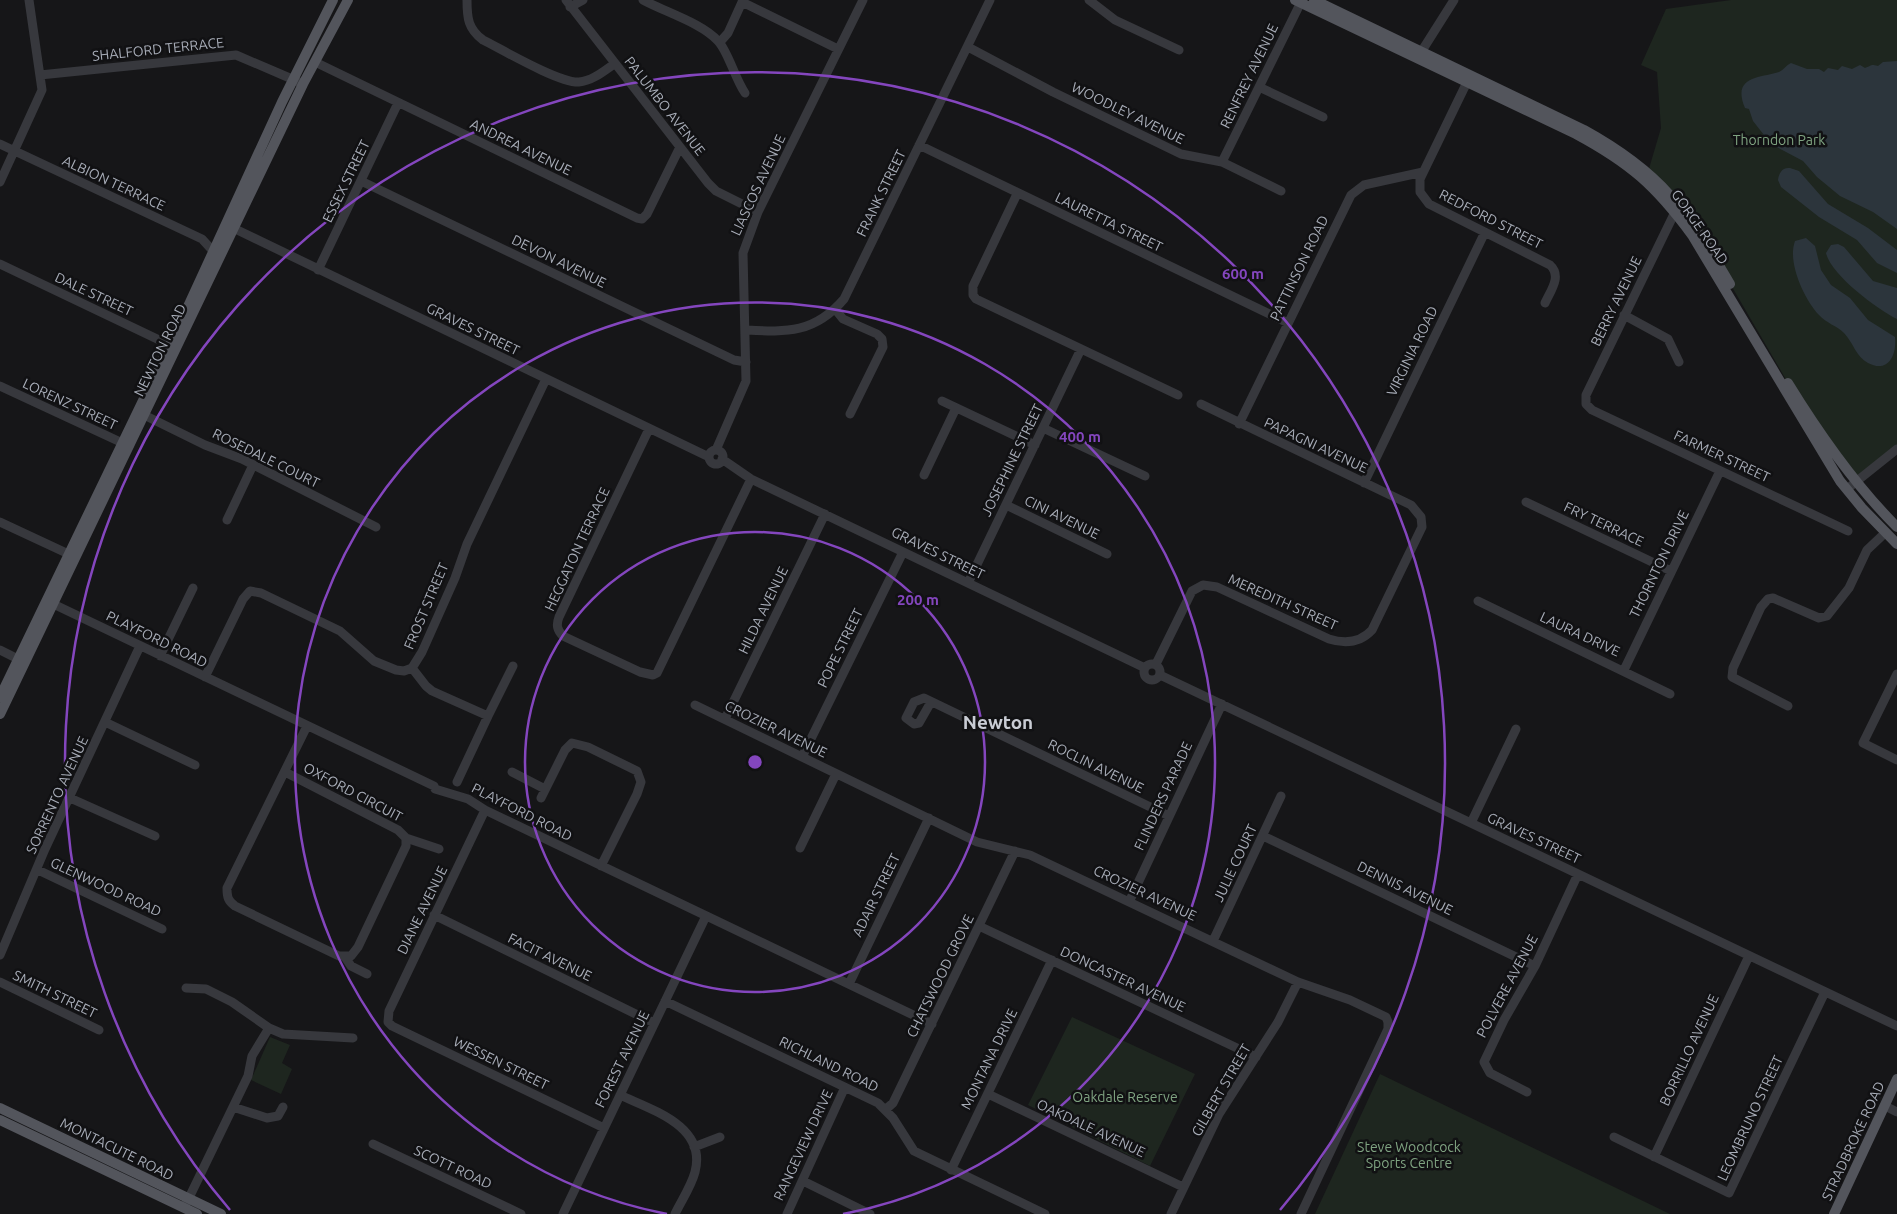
<svg xmlns="http://www.w3.org/2000/svg" width="1897" height="1214" font-family="Ubuntu,sans-serif">
	<rect width="100%" height="100%" fill="#161618"/>
	<path fill="#1e261f" d="M1731 0H1897V449L1855 481 1788 383 1707 244 1648 172 1661 128 1657 72 1641 65 1666 9Z
		M1072 1017 1195 1074 1150 1166 1028 1105Z
		M270 1037 290 1045 282 1063 292 1069 281 1094 251 1080Z
		M1380 1074 1670 1214H1315Z"/>
	<path fill="#2c353c" d="M1897 61V229L1873 212 1840 196 1817 177 1803 161 1771 144 1753 121 1749 109 1745 108C1731 75 1762 78 1779 72 1784 70 1786 65 1791 63L1807 69H1819L1824 72 1828 68 1838 70 1842 66 1852 69 1860 65 1865 68C1873 65 1870 64 1878 66L1883 62Z
		M1790 168 1799 171 1828 204 1868 228 1897 250V273L1877 263 1857 240 1819 217 1781 187 1778 180C1779 173 1782 167 1790 168Z
		M1806 238 1815 246 1821 270 1831 285 1850 298 1868 320 1895 337C1897 357 1887 373 1868 363 1856 357 1853 342 1844 333 1837 326 1826 323 1819 315 1804 299 1787 262 1795 241Z
		M1831 245 1838 244 1844 247 1873 281 1897 288V319C1877 309 1831 275 1826 253Z"/>
	<g fill="none" stroke-linecap="round" stroke-linejoin="round">
		<path stroke="#37383d" stroke-width="9" d="M467 0C467 18 468 29 483 40 503 50 559 83 579 82 592 81 604 71 614 64
			M566 0 708 183 716 191 758 212
			M643 0C665 12 702 23 718 41 728 51 735 79 745 93
			M1089 0 1115 20 1179 50
			M742 2 838 49
			M570 7 583 0
			M720 42 728 33 743 0
			M968 47 1053 92 1181 154 1222 162 1281 191
			M1418 57 1454 0
			M315 62 637 218 642 219 647 214 680 147
			M40 75 236 55 299 82
			M1469 78 1420 179V192L1429 204 1550 265C1562 276 1551 290 1545 303
			M1259 87 1323 117
			M0 144 202 239 213 251
			M919 145 1288 323
			M1222 162 1302 0
			M361 181 734 360 746 362
			M0 182 42 90 29 0
			M1017 194 973 286V295L976 299 1178 395
			M1675 212 1586 395V404L1592 410 1848 531
			M229 226 709 457
			M0 264 176 348
			M318 270 398 103
			M835 309 843 319 877 334 882 339 883 347 850 414
			M1624 315 1668 339 1679 362
			M745 330C786 332 814 334 844 299L990 0
			M0 386 129 446
			M942 401 1035 445
			M144 415 205 445 242 459 376 527
			M1239 424 1351 195 1364 185 1423 172
			M1043 428 1145 476
			M649 429 559 617C556 625 557 630 563 636L640 672 653 675 657 673 751 479
			M716 450 746 381 743 253 758 212 863 0
			M709 457a7 7 0 1 1 14 0a7 7 0 1 1-14 0Z
			M722 459 751 479 1145 668
			M924 475 956 408
			M1364 483 1485 232
			M1847 489 1897 449
			M1526 502 1671 571
			M1006 505 1107 554
			M227 520 253 465
			M0 522 75 557
			M968 583 1081 349
			M47 601 434 786 435 789 468 799 485 810 932 1024
			M1478 601 1670 694
			M0 650 24 662
			M160 656 193 588
			M1144 672a8 8 0 1 1 16 0a8 8 0 1 1-16 0Z
			M1156 664 1192 591 1203 585 1217 587 1329 639C1345 644 1360 643 1372 630L1422 527 1421 517 1411 505 1201 404
			M412 668 426 686 432 691 488 716 513 666
			M1624 670 1720 471
			M1897 674 1863 743 1897 760
			M1160 675 1897 1026
			M205 677 243 599 250 591 261 593 340 631 374 661 396 670 404 671 412 668 422 652 455 578 467 544 546 379
			M931 702 919 723 914 724 906 718 914 702 924 698 1169 816
			M695 705 977 842 1030 855 1298 982 1350 1000 1386 1017 1388 1022V1029L1301 1214
			M1788 706 1732 677 1733 668 1761 607 1768 599 1773 598 1819 618 1827 616 1849 588 1867 550 1885 533
			M725 719 825 514
			M105 722 195 765
			M802 757 903 552
			M285 772 398 830 406 838V846L358 947 351 956H339L235 906C228 901 227 897 227 888L307 726
			M512 772 545 789
			M457 782 488 716
			M70 798 155 836
			M541 798 565 750 572 743 588 747 637 771 641 782 637 794 601 866
			M485 810 389 1011 388 1022 392 1026 604 1128
			M1471 823 1516 729
			M1263 836 1535 966
			M406 838 439 849
			M800 848 836 774
			M38 870 162 929
			M1130 900 1222 704
			M434 915 654 1023
			M979 926 1256 1057
			M1213 941 1281 796
			M0 955 45 849 140 646
			M345 957 351 966 367 974
			M0 982 99 1030
			M849 984 929 818
			M186 988 206 989 232 1002 269 1028 283 1034 353 1038
			M665 1001 878 1103 893 1118 914 1151 1045 1214
			M1527 1092 1490 1073 1484 1062 1504 1020 1535 966 1578 874
			M988 1094 1183 1187
			M620 1095C652 1110 707 1126 695 1172 691 1187 681 1201 675 1214
			M1885 1106 1897 1112
			M233 1107 267 1118 278 1116 283 1107
			M885 1110 893 1103 1015 851
			M1614 1137 1729 1193 1825 992
			M373 1144 521 1214
			M694 1147 720 1137
			M1654 1157 1749 956
			M951 1170 1052 960
			M803 1181 870 1214
			M186 1204 248 1076 252 1056 269 1028
			M563 1214 706 916
			M787 1214 845 1087
			M1171 1214 1219 1114 1278 1022 1298 982"/>
		<path stroke="#53555c" stroke-width="10" d="M1295 0 1576 134C1630 163 1656 186 1692 235L1840 481 1862 508 1897 544
			M1314 0 1584 130C1662 173 1686 209 1730 284
			M1788 383C1820 435 1854 484 1897 527
			M0 697 180 324 282 102 333 0
			M0 714 303 84 348 0
			M0 1108 221 1214
			M0 1120 197 1214
			M1834 1214 1897 1079"/>
	</g>
	<g fill="none" stroke="#8446be" stroke-width="2.5">
		<circle cx="755" cy="762" r="230"/>
		<path d="M667 1214A460 460 0 1 1 843 1214"/>
		<path d="M230 1210A690 690 0 1 1 1280 1210"/>
	</g>
	<g text-anchor="middle" stroke-width="5" stroke-linejoin="round" paint-order="stroke">
		<g font-size="14" fill="#a8adb8" stroke="#111113">
			<text transform="translate(158 49) rotate(-6)" y="5">SHALFORD TERRACE</text>
			<text transform="translate(1249 76) rotate(-64)" y="5">RENFREY AVENUE</text>
			<text transform="translate(665 106) rotate(52)" y="5">PALUMBO AVENUE</text>
			<text transform="translate(1128 113) rotate(26)" y="5">WOODLEY AVENUE</text>
			<text transform="translate(521 147) rotate(26)" y="5">ANDREA AVENUE</text>
			<text transform="translate(346 181) rotate(-64)" y="5">ESSEX STREET</text>
			<text transform="translate(114 183) rotate(25)" y="5">ALBION TERRACE</text>
			<text transform="translate(758 185) rotate(-65)" y="5">LIASCOS AVENUE</text>
			<text transform="translate(881 193) rotate(-64)" y="5">FRANK STREET</text>
			<text transform="translate(1491 219) rotate(27)" y="5">REDFORD STREET</text>
			<text transform="translate(1109 222) rotate(26)" y="5">LAURETTA STREET</text>
			<text transform="translate(1700 227) rotate(55)" y="5">GORGE ROAD</text>
			<text transform="translate(559 261) rotate(26)" y="5">DEVON AVENUE</text>
			<text transform="translate(1299 268) rotate(-64)" y="5">PATTINSON ROAD</text>
			<text transform="translate(94 294) rotate(25)" y="5">DALE STREET</text>
			<text transform="translate(1616 301) rotate(-64)" y="5">BERRY AVENUE</text>
			<text transform="translate(473 329) rotate(26)" y="5">GRAVES STREET</text>
			<text transform="translate(160 350) rotate(-64)" y="5">NEWTON ROAD</text>
			<text transform="translate(1412 351) rotate(-64)" y="5">VIRGINIA ROAD</text>
			<text transform="translate(70 404) rotate(25)" y="5">LORENZ STREET</text>
			<text transform="translate(1316 445) rotate(25)" y="5">PAPAGNI AVENUE</text>
			<text transform="translate(1722 456) rotate(25)" y="5">FARMER STREET</text>
			<text transform="translate(266 458) rotate(26)" y="5">ROSEDALE COURT</text>
			<text transform="translate(1012 460) rotate(-64)" y="5">JOSEPHINE STREET</text>
			<text transform="translate(1062 517) rotate(26)" y="5">CINI AVENUE</text>
			<text transform="translate(1604 524) rotate(25)" y="5">FRY TERRACE</text>
			<text transform="translate(577 549) rotate(-65)" y="5">HEGGATON TERRACE</text>
			<text transform="translate(938 553) rotate(26)" y="5">GRAVES STREET</text>
			<text transform="translate(1659 564) rotate(-64)" y="5">THORNTON DRIVE</text>
			<text transform="translate(1283 602) rotate(24)" y="5">MEREDITH STREET</text>
			<text transform="translate(426 606) rotate(-67)" y="5">FROST STREET</text>
			<text transform="translate(763 610) rotate(-64)" y="5">HILDA AVENUE</text>
			<text transform="translate(1580 634) rotate(25)" y="5">LAURA DRIVE</text>
			<text transform="translate(157 639) rotate(26)" y="5">PLAYFORD ROAD</text>
			<text transform="translate(840 648) rotate(-64)" y="5">POPE STREET</text>
			<text transform="translate(776 729) rotate(26)" y="5">CROZIER AVENUE</text>
			<text transform="translate(1096 766) rotate(26)" y="5">ROCLIN AVENUE</text>
			<text transform="translate(353 792) rotate(28)" y="5">OXFORD CIRCUIT</text>
			<text transform="translate(57 795) rotate(-65)" y="5">SORRENTO AVENUE</text>
			<text transform="translate(1163 796) rotate(-65)" y="5">FLINDERS PARADE</text>
			<text transform="translate(522 812) rotate(27)" y="5">PLAYFORD ROAD</text>
			<text transform="translate(1534 838) rotate(25)" y="5">GRAVES STREET</text>
			<text transform="translate(1235 863) rotate(-65)" y="5">JULIE COURT</text>
			<text transform="translate(106 887) rotate(25)" y="5">GLENWOOD ROAD</text>
			<text transform="translate(1405 888) rotate(26)" y="5">DENNIS AVENUE</text>
			<text transform="translate(1145 893) rotate(25)" y="5">CROZIER AVENUE</text>
			<text transform="translate(876 895) rotate(-64)" y="5">ADAIR STREET</text>
			<text transform="translate(422 910) rotate(-64)" y="5">DIANE AVENUE</text>
			<text transform="translate(550 957) rotate(26)" y="5">FACIT AVENUE</text>
			<text transform="translate(940 976) rotate(-64)" y="5">CHATSWOOD GROVE</text>
			<text transform="translate(1123 979) rotate(25)" y="5">DONCASTER AVENUE</text>
			<text transform="translate(1507 986) rotate(-62)" y="5">POLVERE AVENUE</text>
			<text transform="translate(55 994) rotate(26)" y="5">SMITH STREET</text>
			<text transform="translate(1689 1050) rotate(-65)" y="5">BORRILLO AVENUE</text>
			<text transform="translate(622 1059) rotate(-64)" y="5">FOREST AVENUE</text>
			<text transform="translate(989 1059) rotate(-64)" y="5">MONTANA DRIVE</text>
			<text transform="translate(501 1063) rotate(26)" y="5">WESSEN STREET</text>
			<text transform="translate(829 1064) rotate(26)" y="5">RICHLAND ROAD</text>
			<text transform="translate(1221 1090) rotate(-60)" y="5">GILBERT STREET</text>
			<text transform="translate(1750 1118) rotate(-65)" y="5">LEOMBRUNO STREET</text>
			<text transform="translate(1091 1128) rotate(25)" y="5">OAKDALE AVENUE</text>
			<text transform="translate(1853 1141) rotate(-65)" y="5">STRADBROKE ROAD</text>
			<text transform="translate(803 1145) rotate(-65)" y="5">RANGEVIEW DRIVE</text>
			<text transform="translate(117 1149) rotate(26)" y="5">MONTACUTE ROAD</text>
			<text transform="translate(453 1167) rotate(25)" y="5">SCOTT ROAD</text>
		</g>
		<g font-size="14" fill="#7fa381" stroke="#111113">
			<text x="1779" y="145">Thorndon Park</text>
			<text x="1125" y="1102">Oakdale Reserve</text>
			<text x="1409" y="1152">Steve Woodcock<tspan x="1409" dy="16">Sports Centre</tspan></text>
		</g>
		<g font-size="19" font-weight="bold" fill="#c9ccd4" stroke="#111113">
			<text x="998" y="729">Newton</text>
		</g>
	</g>
	<circle cx="755" cy="762" r="8" fill="#8446be" stroke="#111113" stroke-width="2.5"/>
	<g font-size="15" text-anchor="middle" font-weight="bold" fill="#8446be" stroke="#111113" stroke-width="5" stroke-linejoin="round" paint-order="stroke">
		<text x="1243" y="279">600 m</text>
		<text x="1080" y="442">400 m</text>
		<text x="918" y="605">200 m</text>
	</g>
</svg>
